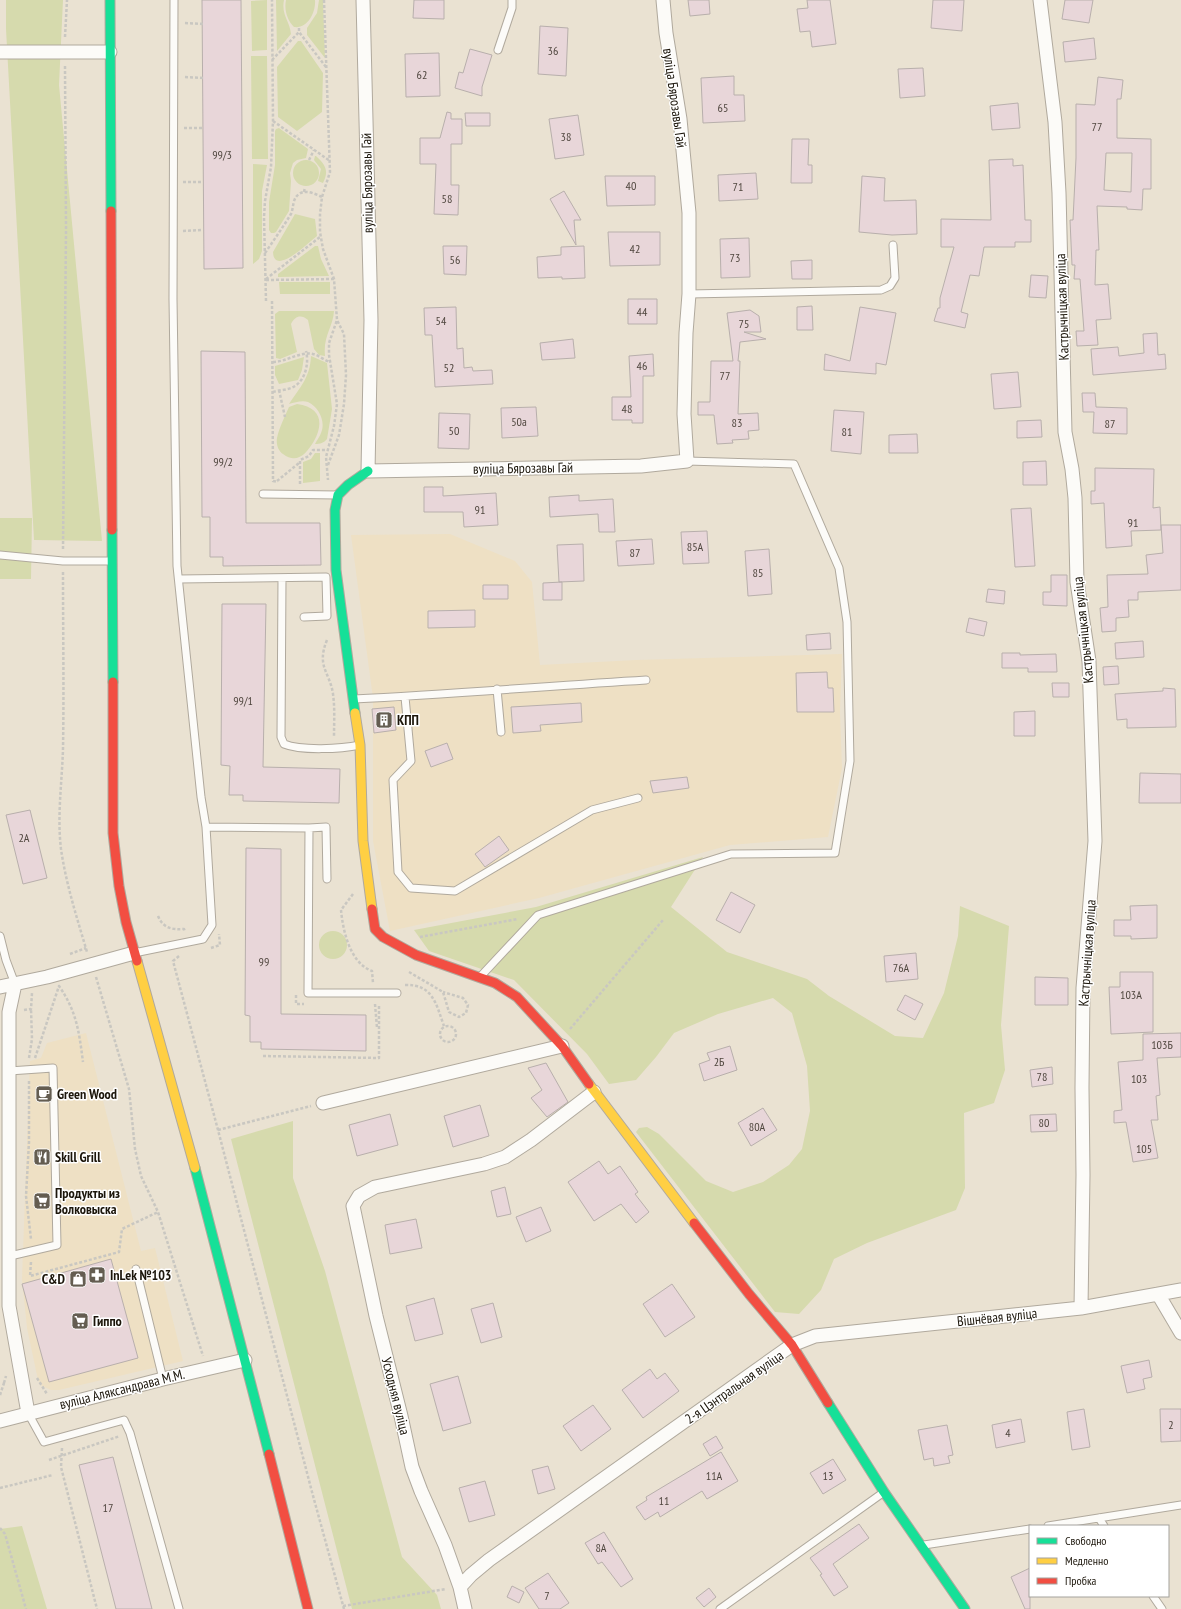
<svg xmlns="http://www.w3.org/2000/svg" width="1181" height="1609" font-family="'PT Sans Narrow',sans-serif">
	<rect width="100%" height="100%" fill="#eae2d2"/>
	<path fill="#eee0c4" d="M450 534 515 561 532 582 540 665 636 660 842 654 840 712 842 768 828 837 730 845 539 898 390 931 373 841V698L351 535Z
		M86 1033 141 1251 155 1248 183 1361 59 1390H51L42 1386 38 1380 27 1328 22 1279 30 1061 41 1058 47 1043Z"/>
	<path fill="#d6daad" d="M6 0H63L59 85 102 541 34 540 6 29Z
		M267 0V50L252 51 251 1Z
		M276 0H284C281 15 290 21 291 34L277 51Z
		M286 0H315C316 12 308 29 294 27 287 20 284 10 286 0Z
		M319 0H323L325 58 307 35V28L317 13Z
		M298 41H301L323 73 322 112 297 131 278 117 277 67Z
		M251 56H267L268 159H252Z
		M279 128 308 149 306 158 297 160 293 163 290 173 291 181 289 211 276 232 274 233H271L269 230V202L275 165V131L276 129Z
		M315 156H316C326 165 329 171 323 183L318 181 321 169 314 160Z
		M293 173a13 13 0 1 1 26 0a13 13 0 1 1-26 0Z
		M253 164 267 165 262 191V251L259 259 253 264Z
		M295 214 315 219 317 236C309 242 274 277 273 252Z
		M315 246H318L321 259 329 276 278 277V274Z
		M279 282H330V294H280Z
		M279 311H334C333 328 323 335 325 356L319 355 314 349 308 320C301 314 295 316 291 324L297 352 280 359 276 358 275 314Z
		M311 356 327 363 332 409 327 439C324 443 320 444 315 444 317 440 320 436 321 433 326 422 319 407 308 402 303 400 295 402 289 404 300 387 310 378 311 356Z
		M304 357 302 370 298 380 279 384 275 375V366Z
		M297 404C321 407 324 423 314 441 307 453 297 465 283 454 278 451 276 444 277 438 279 428 285 416 289 407Z
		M315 453H320V481L303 483V462L311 459Z
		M0 518H32L31 579H0Z
		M703 857 671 907 727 952 807 979 829 996 895 1036 923 1038 944 993 958 936 960 906 1009 926 1001 1025 1005 1070 994 1103 964 1113 965 1188 956 1210 867 1243 834 1259 821 1290 799 1314 775 1312 636 1132 639 1128 647 1127 659 1134 706 1181 733 1192 763 1182 789 1165 802 1149 810 1111 807 1066 792 1013 773 998 718 1014 674 1033 656 1057 636 1080 609 1084 587 1054 514 980 429 951 414 930 536 907Z
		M319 945a14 14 0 1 1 28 0a14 14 0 1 1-28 0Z
		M293 1121V1178L325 1271 402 1557 437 1595 441 1609H352L231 1139Z
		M22 1526 47 1609H0V1529Z"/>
	<path fill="#e8d6d9" stroke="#b8afac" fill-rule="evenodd" d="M202 0H241L243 268 204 269Z
		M414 0H444V19L413 18Z
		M688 0H709L710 14 690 16Z
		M807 0H830L836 44 812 47 810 31 800 32 797 9 808 8Z
		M933 0H964L962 31 931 28Z
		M1065 0H1093L1089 23 1062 19Z
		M540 26 568 28 566 76 538 74Z
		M1094 38 1096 59 1065 62 1063 42Z
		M470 49 492 55 482 87V96L455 88 459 72 463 73Z
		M439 53 440 96 406 97 405 54Z
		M923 68 925 96 900 98 898 69Z
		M734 76V95H744L745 121 703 123 701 78Z
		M1098 77 1123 80 1121 99H1117V138L1151 139V189H1143L1142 210 1127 209V207L1097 206 1099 250H1096L1095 285 1108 284 1111 319 1096 320 1098 345 1077 346 1076 331H1084L1080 279H1074L1075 265H1072L1070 220H1073L1076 158V104L1095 105ZM1106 153H1132L1131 192 1104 190Z
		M1018 103 1020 128 992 130 990 106Z
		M447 112 451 113V119H462V144H451V185H459L458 215 434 214 436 164H420V138H440Z
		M465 113H490V126H466Z
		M578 115 584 155 555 159 549 119Z
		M792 139H809L808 165H812V183H791Z
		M1013 159V166L1023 165 1025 220H1031V242H1015V247H984L979 276 970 275 961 312 968 314 965 328 934 321 938 308H940V298L954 247H941V219L991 220 989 160Z
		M756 173 758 199 719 201 718 175Z
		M605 176H655V205L607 206Z
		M862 176 885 178 884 201 916 200 917 234 892 235 859 232Z
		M564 191 581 220H574L576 245 550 199Z
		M608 232H660V265L610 266Z
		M749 238 750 277 721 278 720 239Z
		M443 246H467L466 275 444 274Z
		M584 246 585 278 562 279V277L538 278 537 257 561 255V247Z
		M812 260V279H792L791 261Z
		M1031 275 1048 276 1046 298 1029 297Z
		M628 299H657V324H628Z
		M812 306 813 330H797V307Z
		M456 307 457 349 463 348 464 368 472 367 473 371 492 370 493 384 435 387 432 335H425L424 308Z
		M860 307 896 313 886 365 876 363V374L824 370 825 354 850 361Z
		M750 310 759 316 761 332H744L766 339 740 342 738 361H740L738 414 758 413 759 430 748 431 749 439 732 440 733 443 717 444 714 415H698V402H710L711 361H733L727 313Z
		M1157 333 1158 355 1165 354 1166 369 1093 375 1091 349 1118 347 1119 356 1144 353 1143 334Z
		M573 339 575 358 542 360 540 343Z
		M201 351 245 352 246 523H320L321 565 223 566V557H210V517H202Z
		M653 354 654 376H643V423H632V420H612V397H631L629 356Z
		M1018 372 1021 407 994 409 991 374Z
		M1082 393H1095L1096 407 1127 408V434L1093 433 1094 412H1083Z
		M536 407 538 436 502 438 501 408Z
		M834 410 864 412 861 454 831 451Z
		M439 413 470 414 469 449 438 448Z
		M1041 420 1042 437 1017 438V421Z
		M917 434 918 453H889V435Z
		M1046 461 1047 485H1023V462Z
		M1095 468 1154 469 1153 508 1160 507 1161 530 1131 531 1132 546 1106 548 1104 503 1091 504V491H1095Z
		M424 487H443V496L496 493 498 525 464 527 463 512H424Z
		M579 495V501L613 499 615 532H599L598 514 550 517 549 497Z
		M1031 508 1035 566 1015 567 1011 509Z
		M1161 525H1181V590L1138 592V600H1128L1129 617 1116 618V631L1102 632 1100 608 1108 607 1107 575 1148 574 1146 555 1163 553Z
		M707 531 709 563 683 564 681 532Z
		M652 539 654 564 618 566 616 541Z
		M583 544 584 581 559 582 557 545Z
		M769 549 772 594 748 596 745 551Z
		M1051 575H1067V606L1043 605V592H1051Z
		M562 582V600H543V583Z
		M483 585H508V599H483Z
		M988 589 1005 591 1004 604 986 602Z
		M222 604H266L263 767 340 769 339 803 243 801V795H229L230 766 221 765Z
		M475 610V627L428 628V611Z
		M969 618 987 622 984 636 966 632Z
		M830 633 831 649 807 650 806 635Z
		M1143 641 1144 657 1116 659 1115 643Z
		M1002 653H1020V655L1056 654 1057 672H1028V668H1002Z
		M1118 666 1119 684 1104 685 1103 667Z
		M827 672 828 688H833L834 712H797L796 673Z
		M1052 683H1069V697H1053Z
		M1163 688 1175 689 1176 727 1127 728V719L1117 720 1115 694 1163 691Z
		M581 703 582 722 540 725 541 731 513 733 511 707Z
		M394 707 396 730 374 733 372 709Z
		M1035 711V736H1014V712Z
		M447 743 453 759 431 767 425 751Z
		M1140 773 1181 774V803H1139Z
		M687 777 689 788 653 793 650 781Z
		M30 810 47 878 23 884 6 815Z
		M499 836 509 850 485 867 475 854Z
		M246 848 281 849V1014L366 1015V1051L261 1049V1042H250V1016L245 1015Z
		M731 892 755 905 740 933 716 920Z
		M1157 905V938L1131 939V936H1114V920H1131L1130 906Z
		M916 953 918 979 886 982 884 956Z
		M1120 972H1153V1032L1111 1034 1109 987H1120Z
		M1035 977 1068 978V1005H1035Z
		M905 995 923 1004 915 1020 897 1010Z
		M1181 1033V1057L1157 1058 1160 1095 1156 1096 1158 1120H1151L1158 1158 1133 1162 1126 1122 1114 1123V1111L1122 1110 1118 1062 1143 1060V1034Z
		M730 1046 737 1070 704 1081 699 1064 710 1060 707 1053Z
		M546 1063 568 1102 547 1117 531 1098 542 1090 528 1068Z
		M1052 1067 1053 1084 1032 1087 1030 1070Z
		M480 1105 489 1136 453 1147 444 1116Z
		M763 1108 777 1130 751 1146 738 1123Z
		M390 1114 398 1145 357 1156 349 1125Z
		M1056 1114 1057 1131 1031 1132 1030 1115Z
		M599 1161 608 1174 620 1166 638 1192 635 1194 649 1212 636 1223 621 1204 594 1221 568 1182Z
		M505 1187 511 1214 497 1217 491 1191Z
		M541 1207 551 1231 526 1242 516 1217Z
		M416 1219 422 1248 390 1254 385 1225Z
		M111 1259 138 1358 49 1382 22 1284Z
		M672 1284 695 1317 665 1337 643 1304Z
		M434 1298 443 1334 415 1341 406 1306Z
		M493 1303 502 1337 481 1343 471 1309Z
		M1149 1360 1152 1377 1143 1379 1145 1389 1127 1393 1121 1366Z
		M650 1369 657 1379 665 1373 679 1391 643 1418 622 1390Z
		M458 1376 471 1423 443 1431 430 1384Z
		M593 1405 611 1429 581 1451 563 1426Z
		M1084 1409 1090 1447 1072 1450 1067 1412Z
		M1160 1409H1181V1441L1161 1442Z
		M1021 1419 1025 1442 996 1448 992 1425Z
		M947 1425 953 1455 948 1456 950 1463 934 1466 933 1458 924 1460 918 1430Z
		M716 1436 723 1448 710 1456 703 1444Z
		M721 1452 738 1481 707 1499 702 1491 660 1517 658 1512 645 1520 636 1507 647 1500 646 1497Z
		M113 1457 133 1535 152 1609H116L79 1465Z
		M833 1459 846 1480 823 1494 810 1473Z
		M548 1466 555 1489 538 1494 532 1470Z
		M485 1481 495 1515 469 1522 459 1488Z
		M859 1524 869 1538 833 1564 848 1587 834 1596 820 1575 822 1574 810 1558Z
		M604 1532 633 1579 621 1587 602 1562 598 1564 585 1543Z
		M1030 1568V1609H1025L1011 1577Z
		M548 1573 569 1603 560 1609H539L525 1588Z
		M512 1586 524 1592 519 1603 507 1597Z
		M709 1588 716 1597 704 1607 696 1598Z"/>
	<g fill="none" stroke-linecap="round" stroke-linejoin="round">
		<g stroke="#b0a99d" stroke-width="9">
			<path id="lane" d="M498 50 512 8V0
				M689 294 881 290 890 286 895 278 893 245
				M263 494 337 495
				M0 555 63 561H111
				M282 578 281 737 284 744C301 751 341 749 360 745
				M179 579 326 577 327 616 304 617
				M497 689 501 732
				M405 697 411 761 393 780 398 872 411 888 455 891 592 810 638 798
				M354 699C452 694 549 686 646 680
				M206 827 309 828 308 993H397
				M309 828 326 827 327 879
				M0 936 6 960 15 984
				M134 953 203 939 212 925 206 827 201 797 177 566 173 299 174 0
				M480 977 538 915 731 854 835 853 850 761 847 622 839 568 794 464 687 461
				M9 1071 53 1068 57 1245 10 1256
				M136 1269 163 1379
				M28 1413 44 1442 124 1420 130 1433 179 1609
				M1099 1518 1104 1526
				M1048 1526 1181 1505
				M924 1545 1030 1529
				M1153 1596 1162 1609
				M720 1609 884 1492"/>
		</g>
		<g stroke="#b0a99d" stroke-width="15">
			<path id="street" d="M363 0 371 320 368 471 641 466 687 461 684 414 686 333 689 294V213L680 119 666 33 663 0
				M1040 0 1055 122 1059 193 1065 432 1072 469 1075 498 1077 582 1089 661 1095 841 1083 988 1082 1088 1083 1175 1081 1308
				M0 52H110
				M15 984 9 1012V1306L28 1413
				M0 987 47 977 134 953
				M323 1103 562 1046
				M1158 1294 1181 1333
				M0 1421 163 1379 245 1360
				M460 1587 471 1575 489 1560 792 1345 815 1336 1081 1308 1181 1290
				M465 1609 460 1587 445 1545 421 1491 412 1467 401 1416 376 1316 353 1206 359 1196 375 1187 484 1164 505 1157 531 1140 594 1092"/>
		</g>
		<g stroke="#b0a99d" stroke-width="11">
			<path id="fast" d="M110 0 111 211
				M112 530 113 682
				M355 713 336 570 335 510 338 495 348 485 368 471
				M195 1168 269 1454
				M828 1403 884 1492 965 1609"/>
		</g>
		<g stroke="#b0a99d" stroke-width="11">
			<path id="slow" d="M355 713 360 745 363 841 372 909
				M137 961 195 1168
				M589 1084 694 1223"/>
		</g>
		<g stroke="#b0a99d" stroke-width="11">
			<path id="jam" d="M111 211 112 530
				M113 682V833L119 886 126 922 137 961
				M372 909 375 929 383 937 416 955 495 983 517 997 562 1046 589 1084
				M694 1223 749 1294 792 1345 828 1403
				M269 1454 308 1609"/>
		</g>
		<path stroke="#c9c7c1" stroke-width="2.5" stroke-dasharray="3 2" stroke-linecap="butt" d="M324 0 330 172 322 197 320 214V232L323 249 334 279 337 320 329 343V355L337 404 334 426 326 457 328 480
			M185 23 203 24
			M299 28V32
			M65 37 67 0
			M272 60 299 32 326 67
			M185 77 203 78
			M273 121 330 161
			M184 128H203
			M309 160 314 150
			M183 182H203
			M304 192 305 187
			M183 231 203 230
			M265 253C274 240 283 227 291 214 294 207 292 199 299 194 306 189 315 194 322 197
			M266 279 320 237
			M266 280 334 279
			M266 301 264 217 265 201 271 167 273 121 272 0
			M272 301 273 481 278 482
			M273 362C286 362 300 351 313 354 318 355 324 360 330 362
			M279 390 285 417
			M273 392C279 390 289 390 295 386 306 379 309 362 306 351
			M328 465 339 435 344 404 346 375 344 334 337 320
			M277 481 299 463
			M300 484V460L309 456 313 450H328
			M63 549 66 229 65 66
			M63 572C63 631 64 690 63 749 62 782 57 816 61 849 66 884 77 918 87 952
			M327 640C316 667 330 672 333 694 335 708 334 723 334 737
			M353 894 341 910C343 931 350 963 372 971L373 983
			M158 916C163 928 172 930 184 929L185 932
			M420 937 518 919
			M211 948 220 945 219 934
			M70 954 86 948
			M179 956 173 961 218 1130 312 1492 344 1609
			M409 972 443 992 449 1012 459 1017 466 1013 468 1005 463 998 443 992
			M96 977 129 1089 135 1149 141 1176 158 1212 203 1356
			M405 985C433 984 436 1004 444 1026
			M296 995V1004H304
			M375 1004 377 1028
			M24 1010 31 1009 32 993
			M440 1034a8 8 0 1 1 16 0a8 8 0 1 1-16 0Z
			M570 1029 663 920
			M263 1056 379 1058V1004
			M29 1058 32 1039 31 1009
			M35 1058 59 986C77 1012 79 1032 83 1062
			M29 1081V1142L26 1196 31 1239
			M218 1130 311 1106
			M31 1262 30 1276 119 1252 122 1229 158 1212
			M37 1378 47 1394
			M4 1383 6 1376
			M0 1395 4 1383
			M62 1448 61 1467 97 1609
			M49 1460 120 1436
			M0 1488 53 1475
			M0 1528 5 1534 26 1609
			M343 1606 446 1589"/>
		<use href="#lane" stroke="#fcfbf8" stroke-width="7"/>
		<use href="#street" stroke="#fcfbf8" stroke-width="13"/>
		<use href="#fast" stroke="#16e098" stroke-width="9"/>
		<use href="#slow" stroke="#ffcf43" stroke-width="9"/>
		<use href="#jam" stroke="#f24e42" stroke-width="9"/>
	</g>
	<defs>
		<g id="building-square" transform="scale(0.9)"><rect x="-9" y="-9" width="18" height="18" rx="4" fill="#645d51" stroke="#fff"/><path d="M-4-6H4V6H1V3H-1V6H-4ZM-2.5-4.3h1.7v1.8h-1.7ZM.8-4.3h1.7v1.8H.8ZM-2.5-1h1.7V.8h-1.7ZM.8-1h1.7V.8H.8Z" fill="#fff"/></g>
		<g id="cafe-square" transform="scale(0.9)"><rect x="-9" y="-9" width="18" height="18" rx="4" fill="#645d51" stroke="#fff"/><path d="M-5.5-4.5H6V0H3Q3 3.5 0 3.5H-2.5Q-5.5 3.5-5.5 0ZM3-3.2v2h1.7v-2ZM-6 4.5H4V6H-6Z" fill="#fff"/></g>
		<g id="restaurant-square" transform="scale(0.9)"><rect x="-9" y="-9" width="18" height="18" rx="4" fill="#645d51" stroke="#fff"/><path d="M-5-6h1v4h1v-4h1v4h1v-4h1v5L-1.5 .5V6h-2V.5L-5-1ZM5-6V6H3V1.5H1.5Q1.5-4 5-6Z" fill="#fff"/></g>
		<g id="supermarket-square" transform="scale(0.9)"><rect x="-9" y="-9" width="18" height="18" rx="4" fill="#645d51" stroke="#fff"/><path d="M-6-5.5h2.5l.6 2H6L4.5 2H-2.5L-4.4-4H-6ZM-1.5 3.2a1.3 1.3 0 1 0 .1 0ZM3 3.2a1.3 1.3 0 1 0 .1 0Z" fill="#fff"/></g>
		<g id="pharmacy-square" transform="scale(0.9)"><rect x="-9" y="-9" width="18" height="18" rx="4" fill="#645d51" stroke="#fff"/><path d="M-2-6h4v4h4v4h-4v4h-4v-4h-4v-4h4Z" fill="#fff"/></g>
		<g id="shop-square" transform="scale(0.9)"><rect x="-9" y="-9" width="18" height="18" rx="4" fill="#645d51" stroke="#fff"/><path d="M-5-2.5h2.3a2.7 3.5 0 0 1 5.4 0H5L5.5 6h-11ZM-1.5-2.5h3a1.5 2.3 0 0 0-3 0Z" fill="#fff"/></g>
	</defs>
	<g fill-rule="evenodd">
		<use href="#building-square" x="384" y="720"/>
		<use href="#cafe-square" x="44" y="1094"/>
		<use href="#restaurant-square" x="42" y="1157"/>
		<use href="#supermarket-square" x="42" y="1201"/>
		<use href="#pharmacy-square" x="97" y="1275"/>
		<use href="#shop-square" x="78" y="1279"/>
		<use href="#supermarket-square" x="80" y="1321"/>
	</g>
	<g text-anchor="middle" stroke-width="3" stroke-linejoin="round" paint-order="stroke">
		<g font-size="12" fill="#4f463e">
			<text x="553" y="55">36</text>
			<text x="422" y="79">62</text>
			<text x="723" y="112">65</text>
			<text x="1097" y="131">77</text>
			<text x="566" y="141">38</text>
			<text x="222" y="159">99/3</text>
			<text x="631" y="190">40</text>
			<text x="738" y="191">71</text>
			<text x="447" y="203">58</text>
			<text x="635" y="253">42</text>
			<text x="735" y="262">73</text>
			<text x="455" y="264">56</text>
			<text x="642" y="316">44</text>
			<text x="441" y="325">54</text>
			<text x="744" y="328">75</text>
			<text x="642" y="370">46</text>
			<text x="449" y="372">52</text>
			<text x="725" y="380">77</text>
			<text x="627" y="413">48</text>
			<text x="519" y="426">50а</text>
			<text x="737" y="427">83</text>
			<text x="1110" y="428">87</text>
			<text x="454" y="435">50</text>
			<text x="847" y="436">81</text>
			<text x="223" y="466">99/2</text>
			<text x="480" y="514">91</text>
			<text x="1133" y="527">91</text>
			<text x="695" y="551">85А</text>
			<text x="635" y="557">87</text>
			<text x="758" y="577">85</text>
			<text x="243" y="705">99/1</text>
			<text x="24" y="842">2А</text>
			<text x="264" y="966">99</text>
			<text x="901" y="972">76А</text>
			<text x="1131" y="999">103А</text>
			<text x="1162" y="1049">103Б</text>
			<text x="719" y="1066">2Б</text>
			<text x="1042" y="1081">78</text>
			<text x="1139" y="1083">103</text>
			<text x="1044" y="1127">80</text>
			<text x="757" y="1131">80А</text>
			<text x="1144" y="1153">105</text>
			<text x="1171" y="1429">2</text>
			<text x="1008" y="1437">4</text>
			<text x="714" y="1480">11А</text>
			<text x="828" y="1480">13</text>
			<text x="664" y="1505">11</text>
			<text x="108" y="1512">17</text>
			<text x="601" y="1552">8А</text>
			<text x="547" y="1600">7</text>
		</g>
		<g font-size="14" fill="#1c160b" stroke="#fff">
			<text transform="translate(675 98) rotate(82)" y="5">вуліца Бярозавы Гай</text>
			<text transform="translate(367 183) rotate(-91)" y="5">вуліца Бярозавы Гай</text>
			<text transform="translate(1062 307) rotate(-92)" y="5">Кастрычніцкая вуліца</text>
			<text transform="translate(523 468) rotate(-1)" y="5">вуліца Бярозавы Гай</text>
			<text transform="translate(1083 630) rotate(-96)" y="5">Кастрычніцкая вуліца</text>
			<text transform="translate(1087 953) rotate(-86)" y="5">Кастрычніцкая вуліца</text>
			<text transform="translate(997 1317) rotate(-6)" y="5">Вішнёвая вуліца</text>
			<text transform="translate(734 1387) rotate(-35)" y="5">2-я Цэнтральная вуліца</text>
			<text transform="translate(122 1389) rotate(-14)" y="5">вуліца Аляксандрава М.М.</text>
			<text transform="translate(396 1396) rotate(76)" y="5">Усходняя вуліца</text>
		</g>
		<g font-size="14" font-weight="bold" fill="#1c160b" stroke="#fff" text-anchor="start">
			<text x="397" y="725">КПП</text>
			<text x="57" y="1099">Green Wood</text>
			<text x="55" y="1162">Skill Grill</text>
			<text x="55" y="1198">Продукты из<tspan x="55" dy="16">Волковыска</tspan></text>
			<text x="110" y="1280">InLek №103</text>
			<text x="65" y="1284" text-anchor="end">C&amp;D</text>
			<text x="93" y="1326">Гиппо</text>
		</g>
	</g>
	<rect x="1029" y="1525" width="140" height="72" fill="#ffffff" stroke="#a4a29d"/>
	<rect x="1037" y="1538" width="20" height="6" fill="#16e098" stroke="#a4a29d"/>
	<text x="1065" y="1545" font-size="12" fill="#1c160b">Свободно</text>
	<rect x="1037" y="1558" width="20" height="6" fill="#ffcf43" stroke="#a4a29d"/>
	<text x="1065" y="1565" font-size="12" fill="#1c160b">Медленно</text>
	<rect x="1037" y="1578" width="20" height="6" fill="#f24e42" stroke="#a4a29d"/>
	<text x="1065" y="1585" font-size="12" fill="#1c160b">Пробка</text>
</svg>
